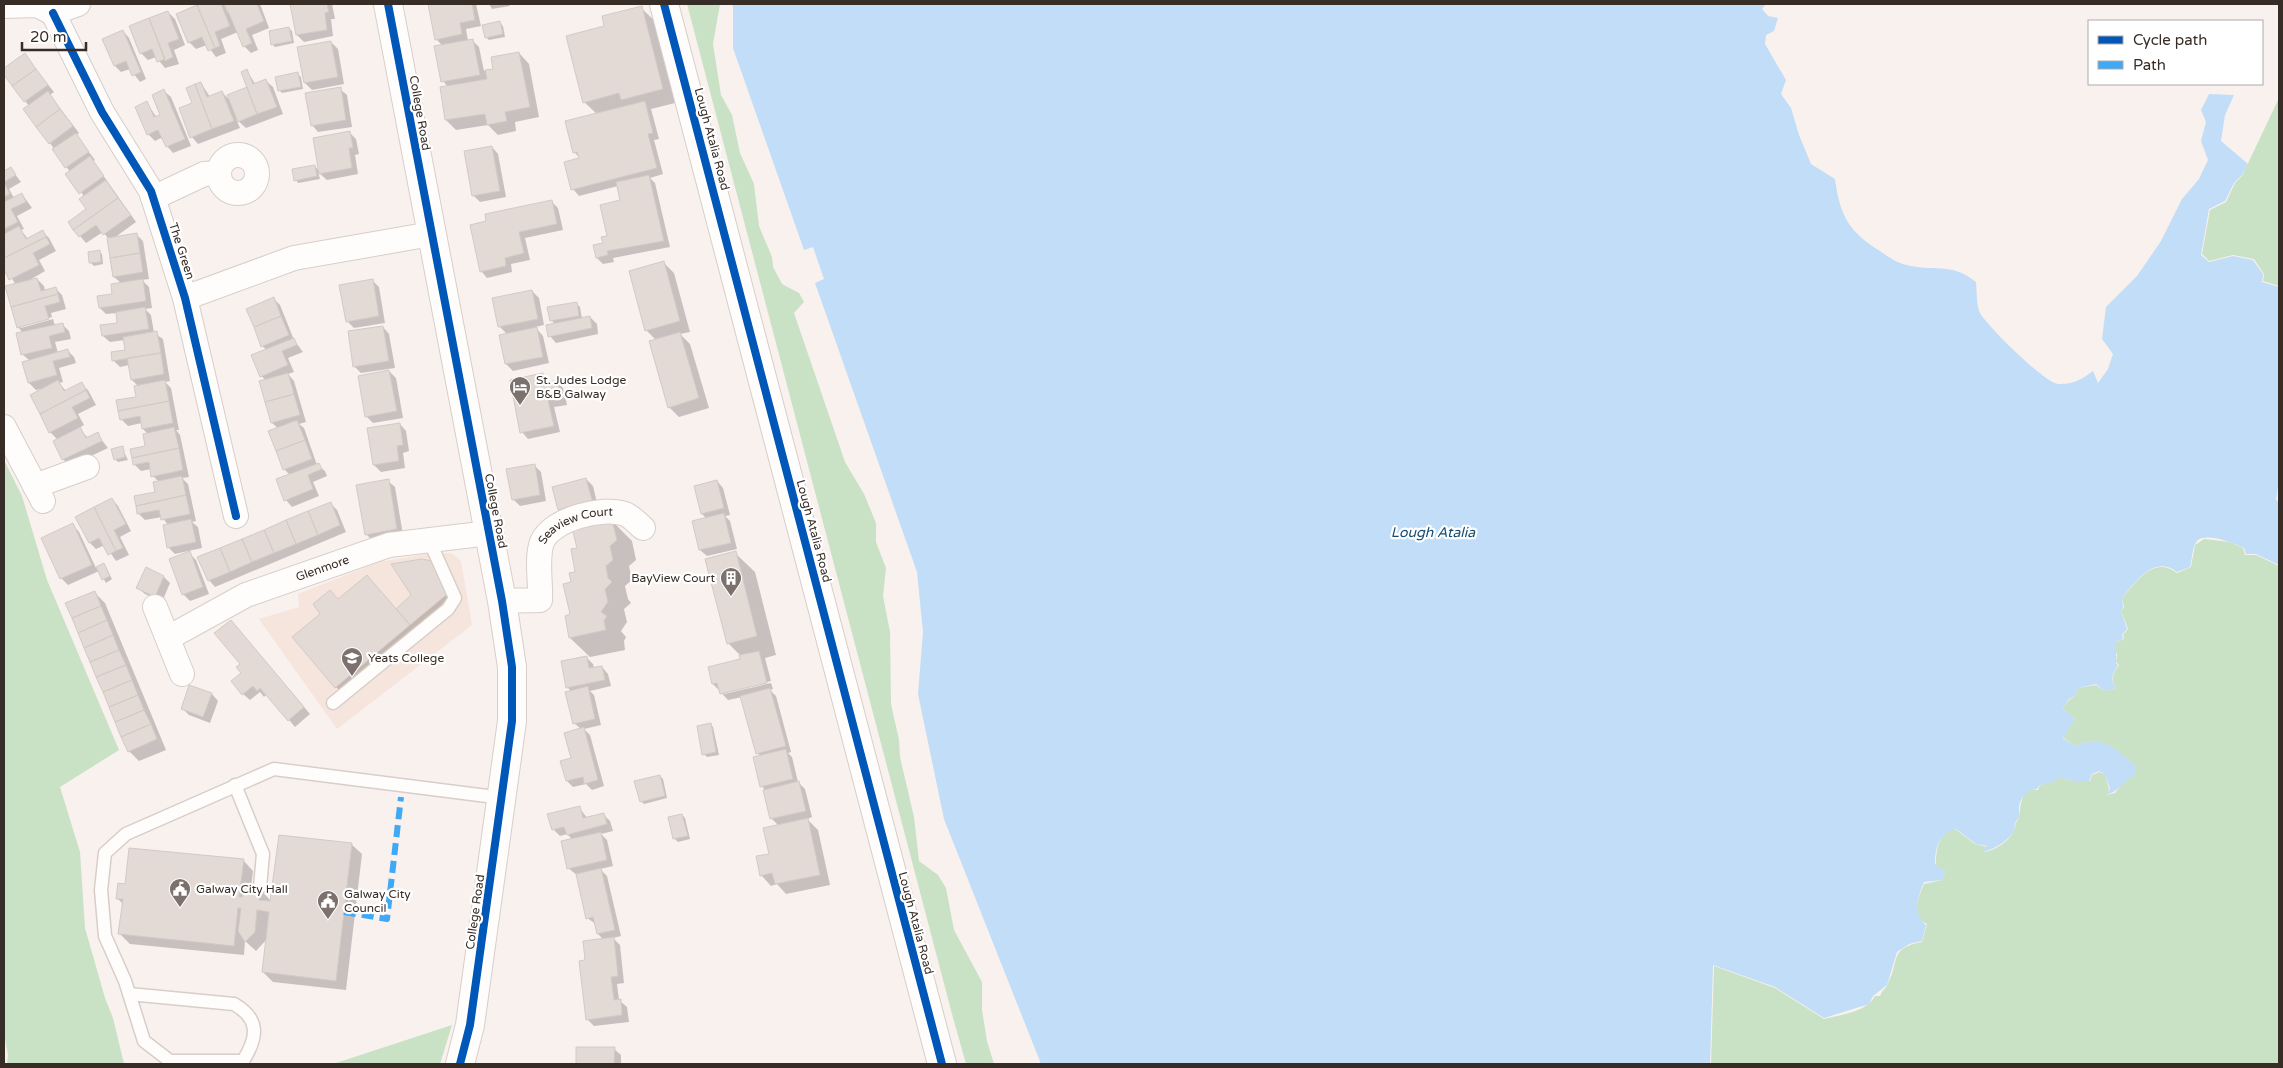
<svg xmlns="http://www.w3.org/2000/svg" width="2283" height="1068" font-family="'Varela Round',sans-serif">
	<rect width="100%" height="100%" fill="#f9f1ee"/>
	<path fill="#f6e5dd" d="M451 553 461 561 472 625 337 729 259 619 299 607 298 594 379 562 426 554Z"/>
	<path fill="#c9e1c5" d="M687 4H720L713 44 721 95 732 115 740 153 754 184 759 226 772 257 773 267 782 284 799 293 804 302 794 313 845 462 864 494 876 523V542L886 568 883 596 890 632 891 704 899 740 900 757 914 817 919 861 938 875 946 888 954 930 982 982V1010L987 1041 994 1064H966L952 1014Z
		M2279 98V286L2263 281 2264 274 2254 259 2233 255 2209 261 2202 254 2210 210 2226 202 2235 183 2242 176Z
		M4 460 22 496 47 580 119 750 60 787 80 852 85 928 105 998 113 1018 124 1064H7L8 1055 4 1034Z
		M2204 539 2230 542 2243 548 2245 555H2256L2279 566V1064H1711L1714 966 1775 988 1824 1019C1840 1015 1867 1012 1875 996H1880C1882 990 1886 989 1888 983 1900 960 1889 948 1922 942L1927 924C1910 916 1919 896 1924 884L1942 880 1945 872 1936 865C1936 849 1938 834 1955 829L1975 844 1987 847 1983 852C1992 852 2008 842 2012 834 2016 827 2015 822 2020 816 2019 810 2022 792 2029 790 2032 789 2035 790 2038 790L2040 785 2055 781 2059 777 2072 781H2090L2092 775 2099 772 2105 774 2109 789 2107 795 2115 793 2124 781 2136 775V766C2115 750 2103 733 2075 746L2064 738 2063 735 2075 719 2063 708 2068 701 2076 695 2078 688 2096 685 2104 691 2116 688C2110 677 2113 675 2119 665L2116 662 2117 654 2115 651 2116 642 2124 639 2123 635 2128 629 2121 611 2124 607 2122 598C2137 581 2154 555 2177 573L2191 567 2195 545Z
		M452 1025 440 1064H333Z"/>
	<path fill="#c1ddf7" d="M733 4H1766L1762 9 1768 16 1778 18 1774 31 1766 35 1765 44 1786 80 1781 94 1791 108 1799 135 1811 164 1835 179C1840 216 1849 232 1880 251 1887 256 1895 262 1903 264 1933 273 1950 261 1976 282 1977 292 1976 304 1980 313 1987 326 2045 383 2058 384 2073 385 2082 379 2093 371L2098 383 2108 369 2113 354 2102 339 2106 307 2137 276 2161 241 2182 199 2199 179 2208 160 2201 141 2206 122 2201 110 2209 94 2234 95 2225 115 2221 141 2248 164 2242 175 2234 183 2225 201 2209 209 2201 255 2209 262 2233 256 2253 260 2263 274 2262 282 2279 287V480L2276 500 2279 502V565L2256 554H2246L2244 548C2234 543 2207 533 2198 540 2192 545 2192 560 2190 567L2177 572C2154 555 2137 580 2122 598L2123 607 2121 611 2127 629 2122 635 2123 639 2116 642V664L2118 665C2113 675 2109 677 2116 688L2104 691 2096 684 2078 688 2076 695 2068 700 2063 708 2075 719 2063 738 2075 746C2103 733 2115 749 2136 766V775C2122 781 2119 792 2106 795L2110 789 2105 774 2099 771 2092 774 2089 781H2072L2059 777 2056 781 2040 785 2037 789C2024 790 2016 803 2020 816 2015 821 2015 824 2014 830 2011 840 1991 851 1982 852L1987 846 1976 844 1956 829C1938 834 1935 849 1935 864L1945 872 1942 880 1924 882C1918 897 1912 913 1926 925L1922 941 1909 944 1897 952 1887 985 1873 996 1869 1004 1824 1018 1775 987 1713 965 1710 1064H1041L944 819 918 694 923 632 917 572 815 283 824 279 813 247 804 250 733 48Z"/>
	<path fill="#0003" d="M204 4H224L228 13 230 12 227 4H260L269 28 252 35 258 50 251 53 244 46 238 32 221 39 226 53 216 57 207 45 196 49 189 42 178 15Z
		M292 4H332L335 19H331L333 36 304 42 297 35Z
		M429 4H476L481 26 466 29 468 41 472 40 479 47 484 71 494 70 519 53 529 64 539 117 515 122 516 131 498 135 488 125 456 130 446 120 441 88 448 87 443 81V46L436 39Z
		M489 4H509L510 6 492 9Z
		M641 8 655 21 675 103 651 109 659 139 654 140 663 174 650 178 655 183 670 247 613 258 614 262 603 264 597 258 608 237 621 201 618 186 579 196 573 189 580 158 574 152 597 114 584 102 605 27Z
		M168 12 175 19 185 45 174 50 179 64 165 68 156 57 148 60 141 53Z
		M500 23 503 26 505 37 489 40 486 37Z
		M289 28 292 31 294 43 275 47 272 44Z
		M123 31 129 38 146 79 140 82 130 69 121 72 115 66Z
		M331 42 338 49 344 84 312 90 305 83 299 48Z
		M24 55 54 92 50 95 79 133 76 135 95 160 93 161 136 222 114 238 136 234 143 241 149 279 142 280 149 287 152 308 145 309 151 315 154 333 163 339 170 381 165 382 171 388 179 430H176L180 435 189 477 182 478 188 484 196 521 192 522 198 527 202 548 175 554 168 547V525L162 517 145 520 139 514 157 493 159 482 153 476 151 469 141 471 135 465 147 447 148 434 143 429 142 423 128 426 121 419 137 398 138 386 132 380 129 365 120 367 113 360 127 351 125 340 110 342 103 336 119 324 117 313 106 314 100 308 114 295 121 283 114 277 108 238 103 232 86 243 80 236 88 209 84 197 70 172 50 143 29 106 4 73V70Z
		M247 71 256 85 266 81 273 87 283 114 246 128 236 119 240 128 198 144 192 137 193 104 201 83 210 97 222 92 231 102 248 88Z
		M298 74 301 77 303 89 282 93 279 90Z
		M340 89 347 95 352 127 318 132 312 125Z
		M164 91 171 97 191 146 173 153 167 146 163 137 155 141 148 134 147 103 157 118 162 116Z
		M350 133 356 139 359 154 355 155 358 174 327 180 318 172 320 179 298 183 296 180 315 166 319 171Z
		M492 147 498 154 506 197 480 202 473 195Z
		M11 169 21 182 9 189 14 198 22 194 32 208 17 216 24 229 21 230 28 239 43 232 49 238 56 251 39 260 45 271 28 281 37 279 44 286 45 291 56 289 62 295 66 309 51 313 52 317 21 326V328L53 319 55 326 62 324 69 331 71 339 55 342 58 353 68 351 74 357 76 363 59 368 63 382 59 383 66 391 81 384 88 390 96 405 78 414 84 425 79 428 88 438 97 434 108 448 70 466 63 459 58 440 50 432 31 395 46 388 36 390 29 383 23 363 30 361 22 354 23 333 18 327 16 285 4 266V173Z
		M551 201 558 208 563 230 525 238 530 260 511 264 512 272 487 278 481 271 471 226Z
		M99 251 102 254 103 264 94 266 91 263Z
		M664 263 674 273 690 332 680 334 690 344 709 408 679 417 669 407 656 340 646 330Z
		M372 280 379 287 385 323 354 328 347 321Z
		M532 291 539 298 544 325 535 327 543 336 549 363 513 371 506 364 500 336 508 335 499 326Z
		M274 299 280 305 294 340 303 352 288 358 294 372 288 374 294 381 306 422 299 424 304 428 317 465 325 471 327 476 313 482 319 496 292 507 286 500 290 475 284 469 279 429 272 423 266 380 261 376 267 350 262 346Z
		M577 304 580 307 582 319 590 317 597 324 598 334 556 343 550 336 555 324 551 320Z
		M383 327 389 334 395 368 361 373 354 366Z
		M389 371 396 378 403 418 373 423 366 416Z
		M543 374 550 383 556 381 563 388 567 405 554 407 560 432 528 439 522 432Z
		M400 424 406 431 409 451 403 453 405 468 381 472 374 465 369 429Z
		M122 448 128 460 118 462 115 459Z
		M534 465 541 472 546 501 520 506 513 499Z
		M586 479 593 486 598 507 565 516 559 509Z
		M388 481 395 487 403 535 373 541 366 534Z
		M717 481 723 488 730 515 725 516 730 521 737 549 707 556 700 550 707 519 702 514 695 487Z
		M112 499 118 506 131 531 120 537 129 555 116 561 105 545 96 549 90 543 77 517Z
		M330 503 337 510 346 532 215 587 209 580Z
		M612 521 632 541 636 560 629 566 632 580 625 586 628 599 631 603 624 609 627 622 621 631 626 637 624 641 625 650 590 657 570 638 573 583 577 573 578 549Z
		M73 525 79 532 96 568 104 564 112 579 106 583 99 571 68 585 61 578Z
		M189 553 196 560 209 594 190 601 183 594Z
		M735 553 755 572 776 655 765 658 771 681 724 692V694L771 683 773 689 770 690 776 696 791 752 788 753 792 757 798 782 805 789 812 817 807 819 818 830 830 885 786 894 777 884 771 886 761 875 779 826 772 819 765 790 762 786 761 756 757 753 742 697 728 700 713 684 741 660V656L728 643Z
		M147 569 164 577 170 583 162 602 145 594 138 588Z
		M442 572 460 602 346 697 336 687 339 600 397 610Z
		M94 592 105 603 166 750 139 761 129 751Z
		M237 628 310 714 295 727 267 694 264 697 260 692 250 700 243 694Z
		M586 657 593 664 594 669 602 667 608 674 611 686 590 691 594 695 601 725 584 729 590 735 604 786 592 790 586 784 573 787 567 781 581 729 574 723 572 692 567 687Z
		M212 694 218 701 210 723 189 715 182 708Z
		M710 724 713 727 719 755 707 757 704 754Z
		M660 776 663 779 667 798 644 804 641 801Z
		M579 807 587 818 603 814 610 821 613 831 601 834 607 840 613 866 600 869 607 876 621 936 613 938 620 945 624 983 617 984 619 1000 627 1007 629 1022 594 1026 587 1019 586 961 604 940 598 934 596 924 587 918 577 875 568 868 573 840 567 834 560 836 553 829Z
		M682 815 685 818 690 839 678 842 675 839Z
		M351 844 362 854 346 990 273 982 263 972 267 939 256 951 245 941 244 955 130 944 119 933 123 904 118 899 126 886 243 860 253 871 251 888H259L271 901Z
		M577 1048 614 1049 621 1055V1064H577Z"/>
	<path fill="#e3d9d5" stroke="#d3cac6" d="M201 4H221L230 26 215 32 220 46 215 48 197 5Z
		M225 4H257L264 21 246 29 252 43 243 47Z
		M290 4H327L329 12 325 13 327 30 296 35Z
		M428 4H472L475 20 460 23 462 34 435 40Z
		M197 5 215 48 208 51 202 37 188 43 176 14Z
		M642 6 663 89 621 100 619 93 583 103 566 36 604 26 602 16Z
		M168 11 179 39 168 43 173 57 165 61 149 18Z
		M149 18 165 59 157 62 152 49 140 54 129 26Z
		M500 21 503 34 485 38 482 25Z
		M289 27 292 41 271 45 269 31Z
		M123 30 141 72 132 76 126 61 114 66 102 39Z
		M473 39 480 75 441 82 434 46Z
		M331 41 338 77 304 83 297 47Z
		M519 52 530 107 505 112 507 121 487 125 485 114 445 120 440 87 487 79 485 70 493 69 491 57Z
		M25 53 36 69 12 86 4 75V68Z
		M36 69 48 85 24 102 12 86Z
		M247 69 253 84 266 79 277 107 257 114 241 72Z
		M298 72 301 87 278 91 275 77Z
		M201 82 207 97 222 91 234 121 212 129 195 84Z
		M195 84 212 129 190 138 179 108 192 103 186 88Z
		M247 87 257 114 238 122 227 95Z
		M341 87 346 120 311 126 305 93Z
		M164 89 185 139 166 147 158 130 147 135 135 107 147 101 154 117 160 115 152 95Z
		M48 91 60 109 36 127 23 109Z
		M645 101 653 133 648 134 657 168 571 190 564 162 579 158 577 152 573 153 565 121Z
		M60 109 73 126 49 144 36 127Z
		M350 131 353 148H349L352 168 319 174 313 138Z
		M76 133 89 152 65 168 52 149Z
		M492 146 500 191 472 196 464 151Z
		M90 156 104 176 79 194 65 174Z
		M315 165 317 176 294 181 292 169Z
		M11 167 16 175 4 182V171Z
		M649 175 664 241 607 251 608 255 596 258 593 245 603 243 601 237 607 236 600 205 620 200 616 182Z
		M106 180 118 198 73 230 68 222 86 209 79 199Z
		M4 182 10 194 4 197Z
		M22 193 26 202 11 209 18 222 4 229V202Z
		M118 198 131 215 103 235 96 225 79 237 73 230Z
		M552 200 557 224 519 232 524 253 505 258 506 266 480 272 470 225 486 221 485 214Z
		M19 226 26 239 43 230 46 237 4 258V234Z
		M137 233 140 253 110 258 107 238Z
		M46 237 50 244 33 253 39 265 9 280 4 269V258Z
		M100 250 101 262 89 263 88 252Z
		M140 253 143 272 113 277 110 258Z
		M664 261 680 321 645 331 629 271Z
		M37 278 41 291 56 287 58 294 11 307 5 286Z
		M143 279 146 301 99 308 97 296 112 294 111 284Z
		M373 279 379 316 346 322 339 285Z
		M532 290 538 319 498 327 492 298Z
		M58 294 60 302 45 306 49 319 17 328 11 307Z
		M274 297 281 316 254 327 246 309Z
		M577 302 579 316 550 321 547 307Z
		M145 307 149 329 102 336 100 325 117 323 116 312Z
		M281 316 289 335 261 347 254 327Z
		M590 316 592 328 548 337 546 325Z
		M63 323 65 332 49 336 52 348 21 355 16 333Z
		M383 326 389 361 353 367 348 331Z
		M537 327 543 357 505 364 499 335Z
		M157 331 161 353 112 361 111 352 125 350 123 337Z
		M680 332 699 398 668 408 649 341Z
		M294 338 297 345 282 351 288 365 260 377 251 355Z
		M68 349 70 357 53 361 57 375 28 383 22 362Z
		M161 353 164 374 131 380 127 358Z
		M389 370 397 411 365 417 358 376Z
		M288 373 294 394 265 402 259 381Z
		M543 373 545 383 557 380 561 398 548 400 554 426 520 433 510 380Z
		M58 380 64 391 82 382 86 390 40 414 30 395Z
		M165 380 169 401 118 411 116 400 136 397 134 386Z
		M86 390 90 398 72 407 78 418 49 433 40 414Z
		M294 394 300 415 271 423 265 402Z
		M169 401 173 423 142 429 140 416 120 420 118 411Z
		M297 420 305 440 276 451 268 431Z
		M400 423 403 445 397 446 399 461 373 465 367 428Z
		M80 427 86 438 98 432 102 441 62 460 53 441Z
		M174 427 179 448 132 458 130 449 145 446 143 434Z
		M305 440 312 459 283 470 276 451Z
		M123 446 125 457 114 460 111 449Z
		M179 448 183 470 151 477 149 462 133 465 132 458Z
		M319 463 322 469 308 475 313 489 284 501 276 479Z
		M535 464 540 495 512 500 506 469Z
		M182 476 186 495 136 506 134 496 155 492 153 482Z
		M586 478 592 500 558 510 552 487Z
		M389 479 397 529 365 535 356 485Z
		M717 480 724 508 701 514 694 486Z
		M186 495 190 514 161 520 159 510 137 514 136 506Z
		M112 498 126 524 114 530 123 548 116 551 94 507Z
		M331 502 340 525 318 535 308 511Z
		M94 507 116 551 108 555 99 538 89 543 75 517Z
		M308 511 318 535 296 544 286 520Z
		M724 513 731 543 699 550 692 521Z
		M191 519 196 542 167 548 163 525Z
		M286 520 296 544 274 553 264 530Z
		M612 520 617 540 610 546 613 560 606 566 608 578 612 582 605 589 608 602 601 612 607 616 604 621 606 630 569 638 565 616 570 614 563 584 571 582 569 573 575 572 571 549 577 548 572 528Z
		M73 523 92 565 60 579 41 538Z
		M264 530 274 553 252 562 242 539Z
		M242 539 252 562 230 572 220 548Z
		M220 548 230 572 208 581 197 557Z
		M190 551 203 587 182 595 169 559Z
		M736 551 757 636 727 644 705 559Z
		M422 559 432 561 451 591 410 625 396 609 411 595 391 564Z
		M104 563 110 576 102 580 96 567Z
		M146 567 164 576 155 597 136 588Z
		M367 575 410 625 335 688 292 637 320 614 313 604 330 590 338 599Z
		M95 591 101 606 72 618 65 603Z
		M101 606 107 620 78 633 72 618Z
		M107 620 113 635 84 648 78 633Z
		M231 620 304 707 288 721 260 688 257 691 253 686 242 695 231 681 241 673 236 667 240 664 214 633Z
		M113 635 119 650 90 662 84 648Z
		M119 650 126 665 96 677 90 662Z
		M759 651 767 683 720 694 717 683 712 684 708 667 740 659 739 655Z
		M587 656 589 668 602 666 605 680 566 688 561 661Z
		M126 665 132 680 103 692 96 677Z
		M132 680 138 695 109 707 103 692Z
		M189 685 212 693 203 717 181 709Z
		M588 686 595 719 573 724 565 692Z
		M770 688 786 746 756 754 740 696Z
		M138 695 144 710 115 722 109 707Z
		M144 710 151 724 121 737 115 722Z
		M711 723 716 752 702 755 697 726Z
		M151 724 157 739 128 752 121 737Z
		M584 727 598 780 584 784 583 777 566 781 560 761 571 758 564 733Z
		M786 749 793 779 760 787 753 757Z
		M660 775 665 796 640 802 634 781Z
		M799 781 806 811 770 819 763 790Z
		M580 806 583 818 604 813 607 824 567 835 564 827 552 830 547 814Z
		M682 814 688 836 673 839 668 817Z
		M808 818 820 875 775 884 772 873 760 876 756 856 769 854 763 828Z
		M601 832 607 860 567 869 561 841Z
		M279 835 352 843 336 981 262 972 269 912 257 910 255 932 245 942 238 931 241 908H238L234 946 118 934 123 899H116L118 883 125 884 129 848 244 859 239 897H242L244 886 260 887 259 900 270 901Z
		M601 868 615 930 597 934 593 917 586 919 576 874Z
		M614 937 618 976 611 977 614 1000 621 999 622 1015 586 1020 579 961 585 960 583 941Z
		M576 1047H615L614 1064H576Z"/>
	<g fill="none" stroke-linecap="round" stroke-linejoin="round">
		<g stroke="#d7cec9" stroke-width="15">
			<path id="lane" d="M333 703 448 609 455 598 429 540
				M235 785 263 854 260 887
				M129 994 234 1004C260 1019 258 1037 243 1061H170L144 1041 125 981 105 936 101 890 105 853 126 834 274 769 503 798"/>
		</g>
		<g stroke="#d7cec9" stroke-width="26">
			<g id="street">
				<path d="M4 6 37 5 53 13 78 4"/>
				<path d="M53 13 102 112 151 191 185 298 236 516"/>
				<circle cx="238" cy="174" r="19"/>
				<path d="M153 198 204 174 219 173"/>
				<path d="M185 298 294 258 431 234"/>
				<path d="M4 427 43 501"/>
				<path d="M35 486 87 467"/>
				<path id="s1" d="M502 601 540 600C541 582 536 559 542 542 552 519 602 506 625 514 631 516 638 524 643 528"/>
				<path d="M155 607 182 674"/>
				<path id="s2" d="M168 638 246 595 389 545 489 533"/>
			</g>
		</g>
		<g stroke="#d7cec9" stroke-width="30">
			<path id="secondary" d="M388 4 502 601 512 667V721L470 1025 460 1064
				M664 4 942 1064"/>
		</g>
		<use href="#lane" stroke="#fefdfc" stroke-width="12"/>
		<use href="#street" stroke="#fefdfc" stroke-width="24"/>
		<use href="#secondary" stroke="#fefdfc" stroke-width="28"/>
		<path stroke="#3fa9f5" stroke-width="6" stroke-dasharray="12 6" stroke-linecap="butt" d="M344 912 387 919 401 797"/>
		<g stroke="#fff" stroke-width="11">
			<path id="cycleway" d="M388 4 502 601 512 667V721L470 1025 460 1064
				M664 4 942 1064
				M53 13 102 112 151 191 185 298 236 516"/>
		</g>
		<use href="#cycleway" stroke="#0057b8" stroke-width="8"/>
	</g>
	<defs>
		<g id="hotel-pin" transform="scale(1.125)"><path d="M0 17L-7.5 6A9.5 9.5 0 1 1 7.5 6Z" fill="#7c716c" stroke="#fff"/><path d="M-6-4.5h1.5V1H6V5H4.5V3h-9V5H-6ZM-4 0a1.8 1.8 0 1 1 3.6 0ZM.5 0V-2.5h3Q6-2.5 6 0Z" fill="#fff"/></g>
		<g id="building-pin" transform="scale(1.125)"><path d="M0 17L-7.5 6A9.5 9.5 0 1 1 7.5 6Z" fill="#7c716c" stroke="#fff"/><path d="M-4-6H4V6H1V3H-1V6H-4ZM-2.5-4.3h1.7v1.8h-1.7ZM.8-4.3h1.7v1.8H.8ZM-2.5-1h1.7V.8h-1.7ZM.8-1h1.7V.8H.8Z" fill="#fff"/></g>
		<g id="school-pin" transform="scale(1.125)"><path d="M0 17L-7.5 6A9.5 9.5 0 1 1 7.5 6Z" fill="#7c716c" stroke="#fff"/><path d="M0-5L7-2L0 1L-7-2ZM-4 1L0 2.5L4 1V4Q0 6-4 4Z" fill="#fff"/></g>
		<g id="civic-pin" transform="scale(1.125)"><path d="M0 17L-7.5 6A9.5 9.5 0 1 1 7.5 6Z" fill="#7c716c" stroke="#fff"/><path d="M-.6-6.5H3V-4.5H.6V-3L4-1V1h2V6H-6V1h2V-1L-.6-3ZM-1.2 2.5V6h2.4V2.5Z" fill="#fff"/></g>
	</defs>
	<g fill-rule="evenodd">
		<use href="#hotel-pin" x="520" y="387"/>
		<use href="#building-pin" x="731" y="578"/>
		<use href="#school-pin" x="352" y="658"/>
		<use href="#civic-pin" x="180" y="889"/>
		<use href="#civic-pin" x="328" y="901"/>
	</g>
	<g text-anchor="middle" stroke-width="4.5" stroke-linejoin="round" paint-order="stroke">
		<g font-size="12" fill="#382c26" stroke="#fff">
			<text transform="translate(420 113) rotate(80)" y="4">College Road</text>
			<text transform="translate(712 139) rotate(75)" y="4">Lough Atalia Road</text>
			<text transform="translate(182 251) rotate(72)" y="4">The Green</text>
			<text transform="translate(496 511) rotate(79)" y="4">College Road</text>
			<text dy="4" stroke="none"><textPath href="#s1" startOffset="136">Seaview Court</textPath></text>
			<text transform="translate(814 531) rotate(75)" y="4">Lough Atalia Road</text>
			<text dy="4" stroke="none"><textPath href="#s2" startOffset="170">Glenmore</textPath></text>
			<text transform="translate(475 912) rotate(-82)" y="4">College Road</text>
			<text transform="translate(916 923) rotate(75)" y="4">Lough Atalia Road</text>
		</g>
		<g font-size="12" fill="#382c26" stroke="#fff" text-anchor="start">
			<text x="536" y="384">St. Judes Lodge<tspan x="536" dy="14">B&amp;B Galway</tspan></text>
			<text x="715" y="582" text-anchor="end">BayView Court</text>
			<text x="368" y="662">Yeats College</text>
			<text x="196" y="893">Galway City Hall</text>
			<text x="344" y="898">Galway City<tspan x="344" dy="14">Council</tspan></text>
		</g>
		<g font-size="14" font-style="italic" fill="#144c75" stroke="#fff">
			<text x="1433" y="537">Lough Atalia</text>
		</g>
	</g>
	<rect width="2283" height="1068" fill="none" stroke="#382c26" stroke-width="10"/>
	<rect x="2088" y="20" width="175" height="65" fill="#ffffff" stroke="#afaba8"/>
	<rect x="2098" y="36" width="25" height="8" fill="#0057b8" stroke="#afaba8"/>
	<text x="2133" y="45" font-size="15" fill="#382c26">Cycle path</text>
	<rect x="2098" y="61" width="25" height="8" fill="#3fa9f5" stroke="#afaba8"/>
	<text x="2133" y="70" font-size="15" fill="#382c26">Path</text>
	<path d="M22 42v8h64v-8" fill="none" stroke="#382c26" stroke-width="2.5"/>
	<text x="30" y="42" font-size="15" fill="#382c26" stroke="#ffffff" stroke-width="4" paint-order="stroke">20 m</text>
</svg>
